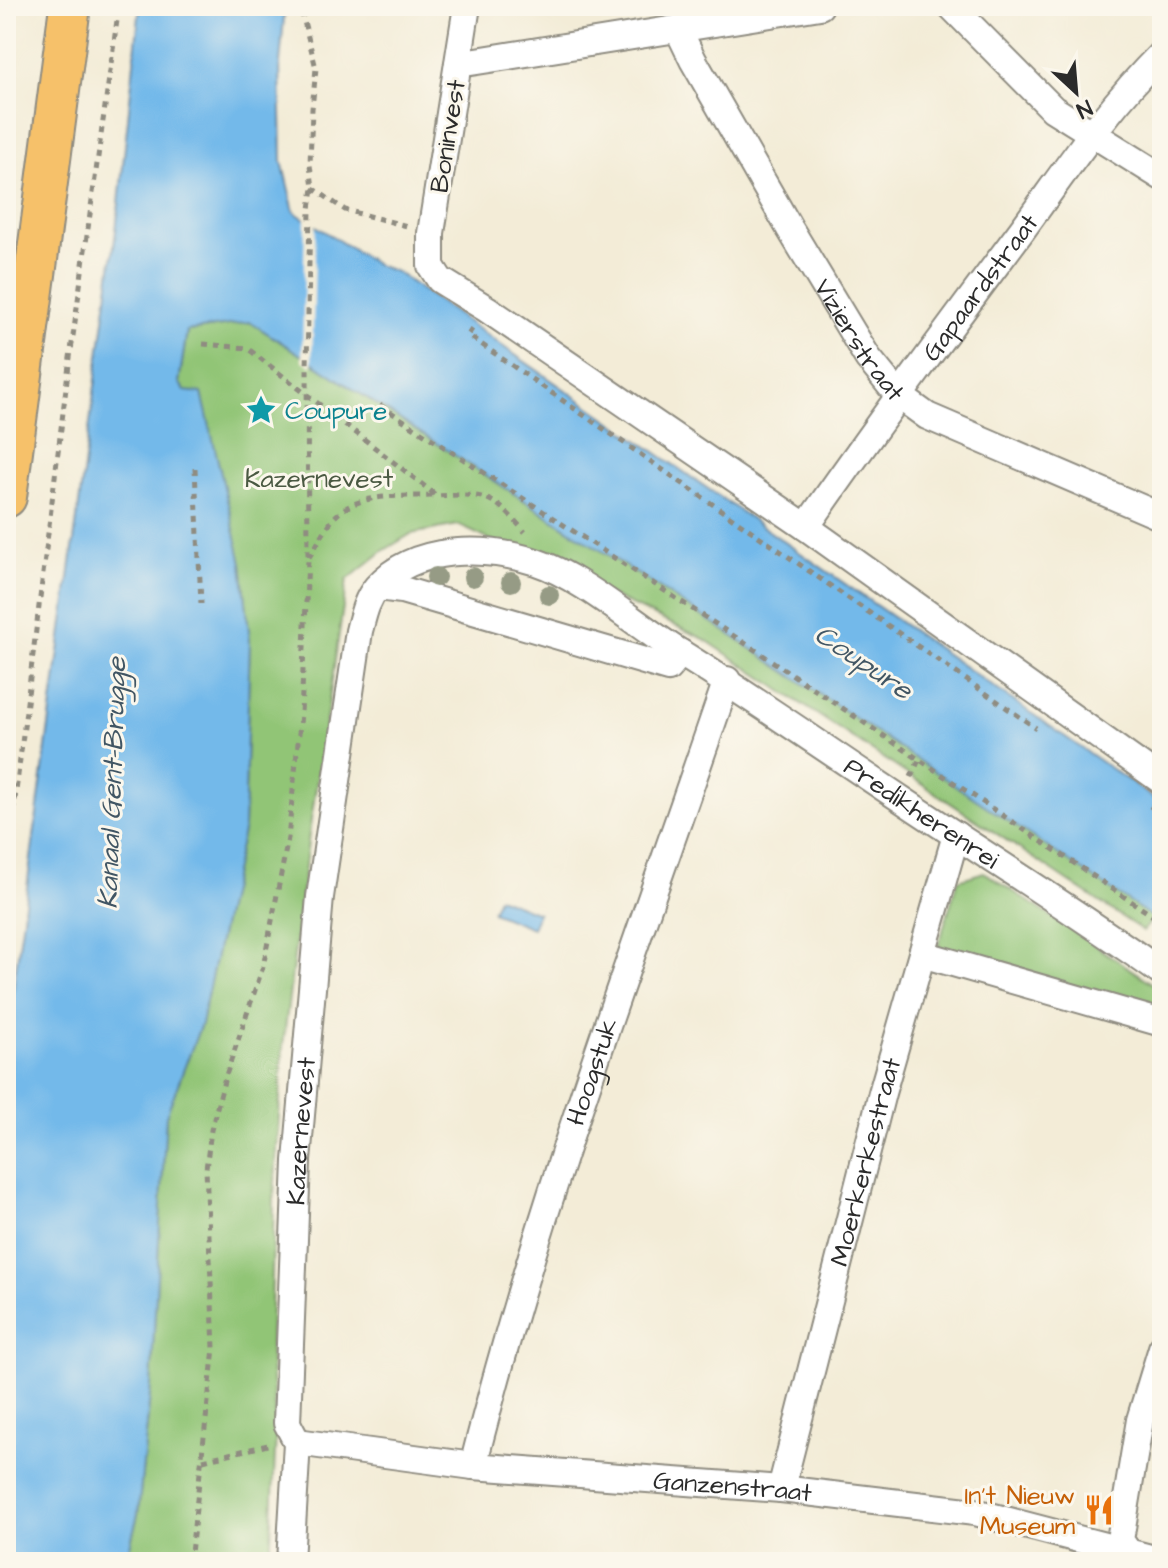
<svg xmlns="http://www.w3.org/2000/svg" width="1168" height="1568" font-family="'Architects Daughter',sans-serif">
	<rect width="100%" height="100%" fill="#fbf7ec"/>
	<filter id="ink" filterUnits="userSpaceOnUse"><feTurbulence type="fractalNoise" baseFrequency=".0125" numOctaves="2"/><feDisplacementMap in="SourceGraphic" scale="16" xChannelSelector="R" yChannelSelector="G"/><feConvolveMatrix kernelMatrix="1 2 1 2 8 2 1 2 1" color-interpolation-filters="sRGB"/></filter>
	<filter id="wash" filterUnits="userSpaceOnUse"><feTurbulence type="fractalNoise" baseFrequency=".006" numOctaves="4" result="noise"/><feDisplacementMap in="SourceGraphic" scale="32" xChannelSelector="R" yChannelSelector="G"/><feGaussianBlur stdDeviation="1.8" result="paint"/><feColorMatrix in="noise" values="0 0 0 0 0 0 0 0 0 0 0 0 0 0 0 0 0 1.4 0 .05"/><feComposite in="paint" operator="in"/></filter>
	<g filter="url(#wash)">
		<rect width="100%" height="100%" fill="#f3ecd7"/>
		<path fill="#91c576" stroke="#5e7850" stroke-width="2" d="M250 322 722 629 1155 917 1143 931 704 639 458 525 411 534 383 551 347 580 309 834 283 1046 274 1199 270 1348 276 1432 270 1562H126L138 1514 151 1385 166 1115 201 1024 244 826 250 641 242 563 179 382 187 331Z
			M984 872 1162 990 1160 1014 937 950 958 880Z"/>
		<path fill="#73b9ea" stroke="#4f728a" stroke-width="2" d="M140 6H285L280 63 282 161 294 212 377 265 396 272 462 318 1162 804V924L722 629 250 322 187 331 179 382 185 391 202 393 242 563 250 641 244 827 201 1024 166 1116 151 1385 138 1514 126 1562H6V1043L116 231Z
			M498 897 538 913 532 928 492 912Z"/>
		<path fill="#f3ecd7" d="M305 214 316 221 312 367 302 360Z"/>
	</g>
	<g filter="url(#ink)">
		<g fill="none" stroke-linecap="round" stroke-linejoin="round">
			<g stroke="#8f8c81" stroke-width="30">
				<g id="street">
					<path d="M467 6 431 233V266L440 280 487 309 806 527 1162 781"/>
					<path d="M951 6 1053 109 1162 177"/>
					<path id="s1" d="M678 29 693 60 790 229 868 358 898 395 927 416 1162 517"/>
					<path d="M458 64 820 6"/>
					<path id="s2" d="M806 527C876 426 949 328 1022 230 1068 167 1106 109 1162 53"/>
					<path d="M378 587 402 590 668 668 681 653"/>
					<path d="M922 954 1162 1023"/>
					<path id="s3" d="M297 1442 473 1466 781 1489 975 1512 1162 1561"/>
					<path id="s4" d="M473 1466C540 1199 638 941 727 680"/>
					<path id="s5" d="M781 1489 882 1093 956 835"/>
					<path d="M1133 1559 1120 1540 1140 1420 1162 1348"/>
					<path id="s6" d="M290 1562 297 1442 287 1423 297 1161 320 897 359 631C363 616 366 600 377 587 415 544 487 546 536 562 582 577 637 626 679 652 755 699 827 750 901 799 988 857 1077 912 1162 973"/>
				</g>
			</g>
			<g stroke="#8f8c81" stroke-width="44">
				<path id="primary" d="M6 497 70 6"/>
			</g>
			<path stroke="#8f8c81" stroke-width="5" stroke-dasharray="6 6" stroke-linecap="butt" d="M313 188 345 210 407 226
				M472 329 468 335 1036 728
				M203 344 247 348 437 496C486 493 493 495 525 532
				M380 405 760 653 1162 922
				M195 468 201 604
				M309 557C317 545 324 531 333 519 356 491 404 497 436 496
				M911 777 919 760
				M1150 806 1162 814
				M6 872 68 372 119 6
				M203 1460 268 1445
				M190 1562 214 1348 206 1169 211 1130 224 1081 263 967 288 838 301 714 308 559 307 368 310 209 313 188 310 165 312 109 316 68 300 6"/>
			<use href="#street" stroke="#fff" stroke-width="26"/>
			<use href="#primary" stroke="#f6c16b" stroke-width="40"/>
		</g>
		<g fill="#969b85">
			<circle cx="436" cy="577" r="10"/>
			<circle cx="473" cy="577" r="10"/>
			<circle cx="511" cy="582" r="10"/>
			<circle cx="549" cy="595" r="10"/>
		</g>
	</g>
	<defs>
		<g id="sight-bare" transform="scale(2.4)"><path d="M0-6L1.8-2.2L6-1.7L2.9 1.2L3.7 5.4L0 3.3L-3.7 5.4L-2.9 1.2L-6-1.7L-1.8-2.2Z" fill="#0f9aa8" stroke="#fbf7ec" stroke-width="2.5" paint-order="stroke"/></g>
		<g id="restaurant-bare" transform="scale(2.4)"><path d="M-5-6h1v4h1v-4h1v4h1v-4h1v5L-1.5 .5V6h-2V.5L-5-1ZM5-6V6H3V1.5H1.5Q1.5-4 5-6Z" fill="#e8710a" stroke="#fbf7ec" stroke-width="2.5" paint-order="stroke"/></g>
	</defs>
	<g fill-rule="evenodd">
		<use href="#sight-bare" x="261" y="410"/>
		<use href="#restaurant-bare" x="1099" y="1510"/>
	</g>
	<g text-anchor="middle" stroke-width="6" stroke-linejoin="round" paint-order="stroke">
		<g font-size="26" fill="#2b2b2b" stroke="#fbf7ec">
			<text transform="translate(447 136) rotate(-81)" y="9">Boninvest</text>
			<text dy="9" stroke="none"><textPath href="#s2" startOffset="296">Gapaardstraat</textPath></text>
			<text dy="9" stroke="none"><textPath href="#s1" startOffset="360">Vizierstraat</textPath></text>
			<text dy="9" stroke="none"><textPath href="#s6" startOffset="1616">Predikherenrei</textPath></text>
			<text dy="9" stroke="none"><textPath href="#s4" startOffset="412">Hoogstuk</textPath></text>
			<text dy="9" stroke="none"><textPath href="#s6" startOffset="434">Kazernevest</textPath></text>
			<text dy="9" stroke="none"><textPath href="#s5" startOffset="338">Moerkerkestraat</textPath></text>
			<text dy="9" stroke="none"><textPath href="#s3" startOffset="438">Ganzenstraat</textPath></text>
		</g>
		<g font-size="26" fill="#0d838f" stroke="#fbf7ec" text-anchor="start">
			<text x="285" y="419">Coupure</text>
		</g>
		<g font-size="26" fill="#4a5942" stroke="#fbf7ec">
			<text x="319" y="487">Kazernevest</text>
		</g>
		<g font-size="26" fill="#c56008" stroke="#fbf7ec" text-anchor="end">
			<text x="1075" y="1504">In't Nieuw<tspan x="1075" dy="30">Museum</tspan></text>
		</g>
		<g font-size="28" font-style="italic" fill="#415664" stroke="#fbf7ec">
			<text transform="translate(864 661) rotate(34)" y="10">Coupure</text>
			<text transform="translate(111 783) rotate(-88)" y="10">Kanaal Gent-Brugge</text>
		</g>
	</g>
	<rect width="1168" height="1568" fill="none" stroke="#fbf7ec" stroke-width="32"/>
	<g transform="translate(1076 92) rotate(154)" stroke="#fbf7ec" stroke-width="6" paint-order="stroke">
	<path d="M0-6L14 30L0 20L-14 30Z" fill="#2b2b2b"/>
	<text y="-12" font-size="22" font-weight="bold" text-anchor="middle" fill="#2b2b2b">N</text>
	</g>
</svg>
